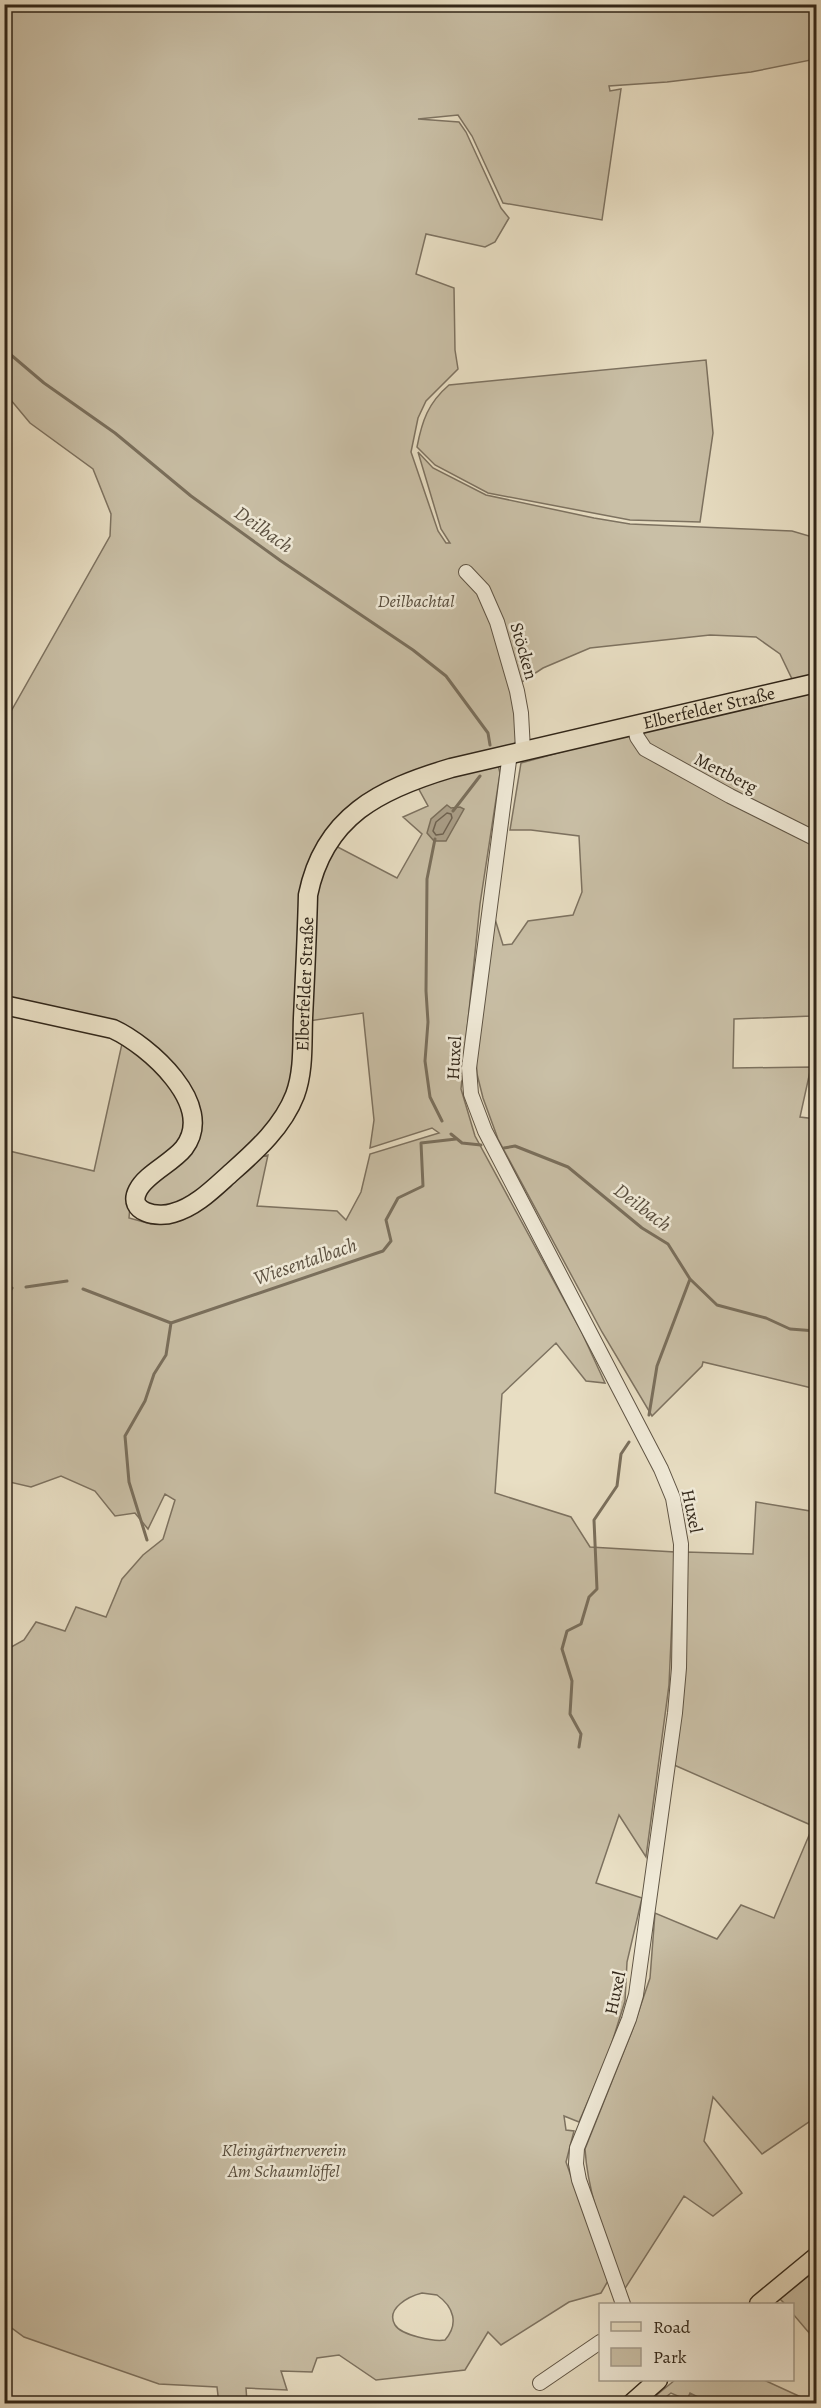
<svg xmlns="http://www.w3.org/2000/svg" width="821" height="2408" font-family="Alegreya,serif">
	<rect width="100%" height="100%" fill="#e8dec3"/>
	<filter id="stains"><feTurbulence type="fractalNoise" baseFrequency=".00333" numOctaves="4"/><feColorMatrix values="0 0 0 0 .2 0 0 0 0 .09 0 0 0 0 .02 0 0 0 .5 -.17"/></filter>
	<radialGradient id="worn" r=".72"><stop offset=".6" stop-color="#630" stop-opacity="0"/><stop offset="1" stop-color="#630" stop-opacity=".3"/></radialGradient>
	<path fill="#c9bfa6" stroke="#7d7260" stroke-width="1.5" fill-rule="evenodd" d="M4 5H816V59L751 72 667 82 609 86 610 91 621 89 602 220 503 203 472 136 458 115 418 119 459 122 466 132 501 208 509 218 495 242 485 247 426 234 416 274 454 288 455 350 458 369 426 401 418 418 411 452 438 531 446 543H450L441 529 418 452 433 468 486 495 594 518 630 524 792 531 816 538V677L794 683 780 654 756 637 710 635 590 648 543 668 517 685 522 704 515 745 417 773 309 862 291 1091 254 1144 184 1204 167 1209 145 1204 144 1195 197 1131 155 1049 5 1001V711L10 713 110 536 111 514 93 469 30 423 5 393Z
		M706 360 713 433 700 522 630 520 488 493 435 465 417 447C422 421 428 403 449 385Z
		M816 688V837L647 748 639 728Z
		M634 732 636 738 816 841V1012L812 1016 734 1019 733 1068 811 1067 800 1117 816 1119V1389L703 1362 702 1366 652 1416 602 1332 498 1139 483 1098 477 1074 475 1046 495 919 503 945 512 944 528 921 573 915 582 892 579 836 531 830H510L521 763Z
		M498 765 500 773 480 904 461 1089 475 1136 582 1333 605 1383 586 1381 556 1343 502 1394 495 1493 571 1517 590 1547 675 1552 669 1685 646 1857 619 1815 596 1883 642 1898 627 1962 625 2001 609 2052 579 2122 564 2116 566 2130 574 2131 566 2162 608 2281 601 2293 569 2302 501 2345 488 2332 465 2370 376 2380 339 2355 317 2358 312 2372 281 2371 287 2390 246 2388 247 2403 219 2404 217 2387 159 2384 24 2337 5 2323V1648L6 1650 24 1640 36 1622 65 1631 76 1607 106 1617 122 1579 143 1555 163 1539 175 1500 165 1494 148 1529 135 1513 115 1516 95 1491 61 1476 31 1487 5 1481V1150L94 1171 123 1039 159 1069 188 1112 186 1137 130 1206 129 1218 151 1224 163 1222 256 1158 268 1155 257 1206 337 1211 346 1220 361 1192 370 1154 439 1133 432 1128 370 1148 374 1120 363 1013 309 1021 314 878 332 844 397 878 422 834 403 817 428 806 416 784ZM422 2293 437 2295C454 2307 459 2324 445 2340 434 2342 401 2335 395 2325 385 2308 410 2296 422 2293Z
		M756 1502 816 1512V2117L762 2154 713 2097 704 2141 742 2193 713 2216 684 2196 624 2290C608 2244 588 2198 585 2149L632 2031 650 1978 655 1913 717 1939 741 1905 774 1918 813 1826 674 1765 686 1552 753 1554Z
		M816 2267V2341L793 2314 792 2304H785L780 2299Z
		M675 2380H764L814 2403H710L690 2393 687 2400 671 2393 658 2403 653 2398Z"/>
	<path fill="#aa9f89" stroke="#7a6f5c" stroke-width="1.5" d="M447 805 451 808 460 807 464 809 446 841H434L427 833 431 819Z"/>
	<g fill="none" stroke-linecap="round" stroke-linejoin="round">
		<path stroke="#6e6251" stroke-width="1.5" d="M447 813 451 814 452 818 443 834 436 835 433 831 436 822Z"/>
		<path stroke="#7a6f5c" stroke-width="3" d="M4 349 44 383 115 433 191 496 281 561 413 650 446 676 488 733 490 745
			M453 811 480 776
			M435 839 427 879 426 991 428 1022 425 1061 430 1097 442 1121
			M451 1134 462 1143 481 1145
			M504 1148 515 1146 568 1167 642 1228 668 1244 690 1279 717 1305 766 1318 790 1329 816 1331
			M26 1287 67 1281
			M83 1289 171 1323 383 1251 391 1241 386 1220 398 1198 423 1186 421 1143 456 1139
			M4 1296H7L12 1288
			M649 1415 657 1366 690 1279
			M147 1540 129 1482 125 1436 145 1401 154 1374 166 1355 171 1323
			M579 1747 581 1734 570 1714 572 1681 562 1649 567 1631 581 1624 589 1597 597 1589 594 1520 617 1486 621 1454 629 1442"/>
		<g stroke="#5f5444" stroke-width="16">
			<path id="minor" d="M466 572 483 590 497 622 517 691 521 713 523 750
				M634 724 637 737 645 749 730 796 816 839
				M510 753 469 1068 471 1094 485 1131 661 1469 673 1498 681 1544 679 1668 675 1713 636 1995 629 2019 577 2148 576 2164 579 2180 623 2304
				M540 2383 600 2342"/>
		</g>
		<g stroke="#312619" stroke-width="21">
			<g id="major">
				<path id="s1" d="M4 1005 113 1029C148 1045 217 1105 184 1148 172 1163 146 1174 138 1190 126 1213 159 1218 173 1213 196 1207 215 1187 232 1172 257 1150 283 1126 295 1095 304 1071 302 1043 303 1018 305 977 307 936 308 895 324 816 380 789 451 768L816 683"/>
				<path d="M759 2304 816 2257"/>
				<path d="M631 2404 658 2380"/>
			</g>
		</g>
		<use href="#minor" stroke="#f0ead8" stroke-width="14"/>
		<use href="#major" stroke="#e8dec3" stroke-width="18"/>
	</g>
	<g text-anchor="middle" stroke-width="5" stroke-linejoin="round" paint-order="stroke">
		<g font-size="18" font-style="italic" fill="#574c3c" stroke="#f0ead8">
			<text x="416" y="607">Deilbachtal</text>
			<text x="284" y="2156">Kleingärtnerverein<tspan x="284" dy="21">Am Schaumlöffel</tspan></text>
		</g>
		<g font-size="18" fill="#312619" stroke="#f0ead8">
			<text transform="translate(524 651) rotate(74)" y="6">Stöcken</text>
			<text dy="6" stroke="none"><textPath href="#s1" startOffset="1226">Elberfelder Straße</textPath></text>
			<text transform="translate(726 773) rotate(27)" y="6">Mettberg</text>
			<text dy="6" stroke="none"><textPath href="#s1" startOffset="669">Elberfelder Straße</textPath></text>
			<text transform="translate(454 1058) rotate(-87)" y="6">Huxel</text>
			<text transform="translate(692 1511) rotate(78)" y="6">Huxel</text>
			<text transform="translate(615 1993) rotate(-78)" y="6">Huxel</text>
		</g>
		<g font-size="20" font-style="italic" fill="#5b5040" stroke="#f0ead8">
			<text transform="translate(264 529) rotate(35)" y="7">Deilbach</text>
			<text transform="translate(643 1207) rotate(37)" y="7">Deilbach</text>
			<text transform="translate(305 1261) rotate(-19)" y="7">Wiesentalbach</text>
		</g>
	</g>
	<rect width="821" height="2408" fill="none" stroke="#e8dec3" stroke-width="24"/>
	<rect x="6" y="6" width="809" height="2396" fill="none" stroke="#312619" stroke-width="3"/>
	<rect x="12" y="12" width="797" height="2384" fill="none" stroke="#312619" stroke-width="1.5"/>
	<rect x="599" y="2303" width="195" height="78" fill="#f0ead8" stroke="#a49c8c" stroke-width="1.5"/>
	<rect x="611" y="2322" width="30" height="9" fill="#e8dec3" stroke="#a49c8c" stroke-width="1.5"/>
	<text x="653" y="2333" font-size="18" fill="#312619">Road</text>
	<rect x="611" y="2348" width="30" height="18" fill="#c9bfa6" stroke="#a49c8c" stroke-width="1.5"/>
	<text x="653" y="2363" font-size="18" fill="#312619">Park</text>
	<rect width="100%" height="100%" filter="url(#stains)"/>
	<rect width="100%" height="100%" fill="url(#worn)"/>
</svg>
